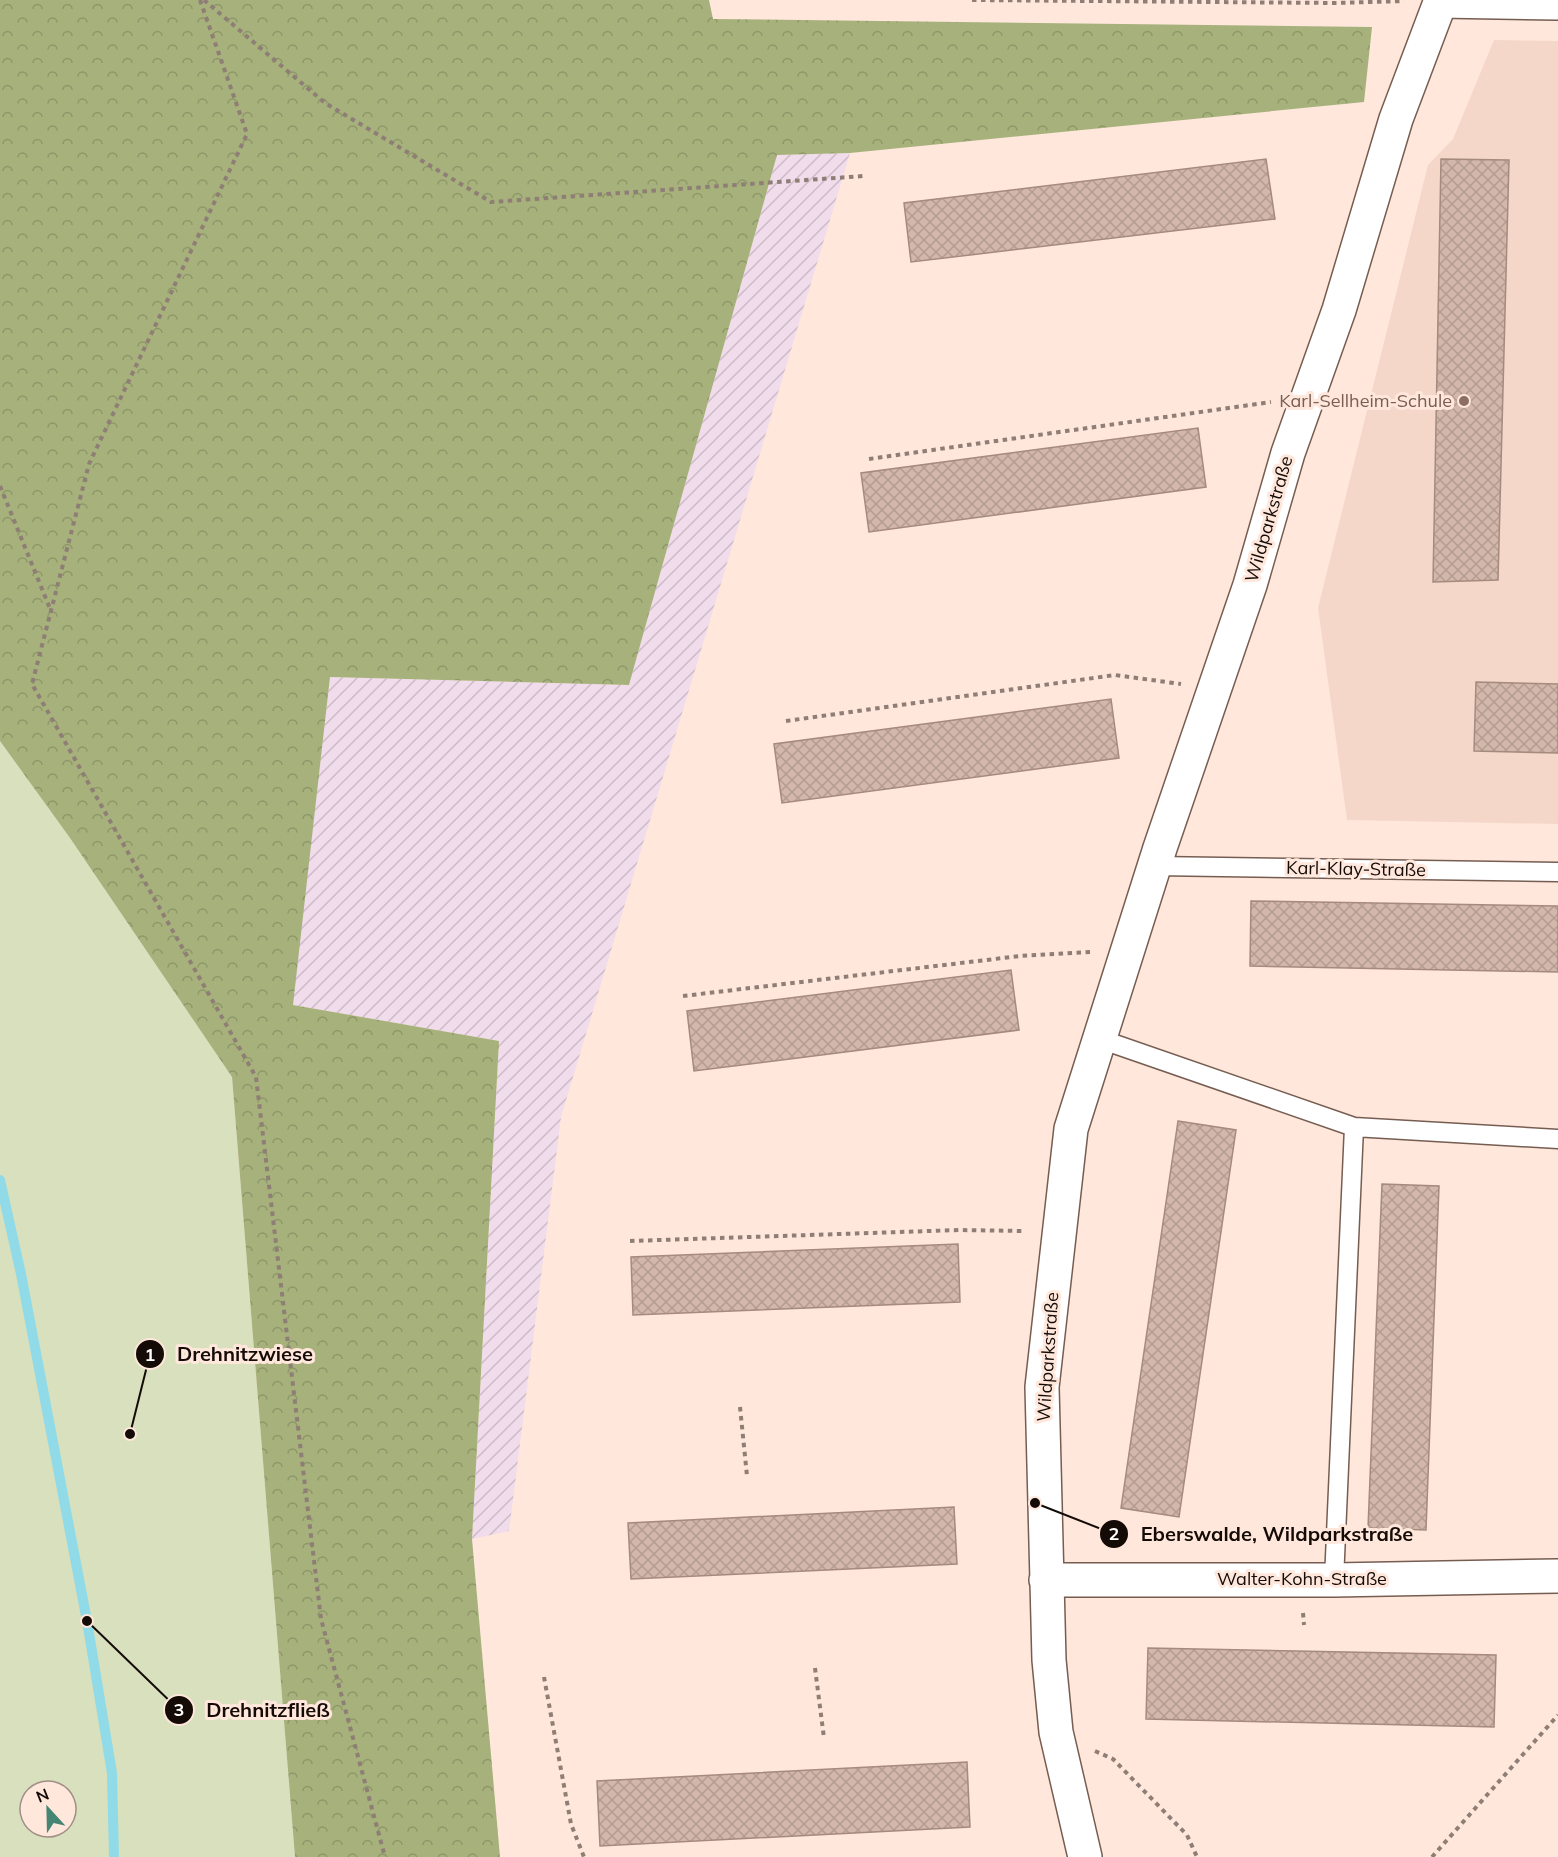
<svg xmlns="http://www.w3.org/2000/svg" width="1558" height="1857" font-family="Mulish,sans-serif">
	<defs>
		<pattern id="industrial-furrows" width="10" height="10" patternUnits="userSpaceOnUse" patternTransform="scale(1.5)"><rect width="10" height="10" fill="#f0dceb"/><path d="M-1 1l2-2M0 10L10 0M9 11l2-2" fill="none" stroke="#cdbbc8"/></pattern>
		<pattern id="forest-crowns" width="20" height="18" patternUnits="userSpaceOnUse" patternTransform="scale(1.5)"><rect width="20" height="18" fill="#a6b17b"/><path d="M2 6a3 3 0 1 1 6 0M12 15a3 3 0 1 1 6 0" fill="none" stroke="#8e9769"/></pattern>
		<pattern id="building-cross-hatch" width="8" height="8" patternUnits="userSpaceOnUse" patternTransform="scale(1.5)"><rect width="8" height="8" fill="#d3b7aa"/><path d="M0 0l8 8M0 8l8-8" fill="none" stroke="#b49c91"/></pattern>
	</defs>
	<rect width="100%" height="100%" fill="#ffe7dc"/>
	<path fill="#f4d7c9" d="M1494 40 1558 41V824L1347 820 1318 608 1428 165 1453 139Z"/>
	<path fill="url(#industrial-furrows)" d="M850 153 561 1117 509 1531 472 1539 499 1041 292 1005 330 677 629 685 777 155Z"/>
	<path fill="#d8e0bd" fill-rule="evenodd" d="M0 741 70 838 232 1077 295 1857H0ZM30 1791H66V1827H30Z"/>
	<path fill="url(#forest-crowns)" d="M0 0H709L713 19 1372 27 1364 102 850 153 777 155 629 685 330 677 293 1005 499 1041 472 1539 500 1857H295L232 1077 70 838 0 741Z"/>
	<g fill="none" stroke-linecap="round" stroke-linejoin="round">
		<path stroke="#91dae7" stroke-width="10" d="M0 1180 21 1274 87 1621 112 1773 114 1857"/>
	</g>
	<path fill="url(#building-cross-hatch)" stroke="#a58a7e" stroke-width="1.5" d="M1266 159 1275 219 911 262 904 203Z
		M1441 159 1509 160 1498 580 1433 582Z
		M1198 428 1206 487 869 532 861 473Z
		M1476 682 1558 684V753L1474 751Z
		M1111 699 1119 758 782 803 774 744Z
		M1251 901 1558 906V972L1250 966Z
		M1011 970 1019 1030 694 1071 687 1011Z
		M1178 1121 1236 1130 1179 1517 1121 1508Z
		M1382 1184 1439 1186 1426 1530 1368 1528Z
		M958 1244 960 1302 633 1315 631 1257Z
		M954 1507 957 1564 631 1579 628 1523Z
		M1148 1648 1496 1655 1494 1727 1146 1719Z
		M967 1762 970 1827 600 1846 597 1781Z"/>
	<g fill="none" stroke-linecap="round" stroke-linejoin="round">
		<g stroke="#765d51" stroke-width="21">
			<path id="lane" d="M1155 866 1558 872
				M1100 1039 1354 1127 1558 1139
				M1334 1580 1354 1127"/>
		</g>
		<g stroke="#765d51" stroke-width="36">
			<path id="street" d="M1440 1 1558 3
				M1046 1580H1334L1558 1576
				M1085 1857 1056 1732 1049 1660 1042 1387 1071 1129 1160 848 1250 585 1288 453 1339 310 1396 119 1441 0"/>
		</g>
		<path stroke="#8f7e76" stroke-width="4" stroke-dasharray="4.5 4.5" stroke-linecap="butt" d="M200 0 247 134 89 464 32 684 256 1077 321 1619 385 1857
			M204 0 325 103 491 202 864 176
			M972 0 1334 3 1404 1
			M869 459 1271 402
			M0 486 51 611
			M786 721 1115 675 1181 684
			M683 996 1020 956 1091 952
			M630 1241 959 1230 1025 1231
			M740 1407 747 1476
			M1303 1613 1304 1625
			M815 1668 824 1738
			M544 1677 571 1824 584 1857
			M1095 1751 1113 1759 1187 1835 1197 1857
			M1432 1857 1558 1715"/>
		<use href="#lane" stroke="#fff" stroke-width="18"/>
		<use href="#street" stroke="#fff" stroke-width="33"/>
	</g>
	<circle fill="#8d6e63" stroke="#ffe7dc" stroke-width="2" cx="1464" cy="401" r="6"/>
	<g text-anchor="middle" stroke-width="6" stroke-linejoin="round" paint-order="stroke">
		<g font-size="18" fill="#785e54" stroke="#ffe7dc" text-anchor="end">
			<text x="1452" y="407">Karl-Sellheim-Schule</text>
		</g>
		<g font-size="18" fill="#140b07" stroke="#ffe7dc">
			<text transform="translate(1269 519) rotate(-74)" y="6">Wildparkstraße</text>
			<text transform="translate(1356 869) rotate(1)" y="6">Karl-Klay-Straße</text>
			<text transform="translate(1048 1357) rotate(-86)" y="6">Wildparkstraße</text>
			<text x="1302" y="1585">Walter-Kohn-Straße</text>
		</g>
	</g>
	<path fill="none" stroke="#140b07" stroke-width="2" d="M130 1434L150 1354M1035 1503L1114 1534M87 1621L179 1710"/>
	<g fill="#140b07" stroke="#ffe7dc" stroke-width="2">
		<circle cx="130" cy="1434" r="6"/>
		<circle cx="1035" cy="1503" r="6"/>
		<circle cx="87" cy="1621" r="6"/>
		<circle cx="150" cy="1354" r="15"/>
		<circle cx="1114" cy="1534" r="15"/>
		<circle cx="179" cy="1710" r="15"/>
	</g>
	<g font-size="18" text-anchor="middle" font-weight="bold" fill="#fff">
		<text x="150" y="1361">1</text>
		<text x="1114" y="1540">2</text>
		<text x="179" y="1716">3</text>
	</g>
	<g font-size="20" text-anchor="middle" font-weight="bold" fill="#140b07" stroke="#ffe7dc" stroke-width="6" stroke-linejoin="round" paint-order="stroke">
		<text x="245" y="1361">Drehnitzwiese</text>
		<text x="1277" y="1541">Eberswalde, Wildparkstraße</text>
		<text x="268" y="1717">Drehnitzfließ</text>
	</g>
	<g transform="translate(48 1809) rotate(338)"><circle r="28" fill="#ffe7dc" stroke="#a18f87" stroke-width="1.5"/>
	<path d="M0-4.5L10 22L0 15L-10 22Z" fill="#448574"/>
	<text y="-9" font-size="16" font-weight="bold" text-anchor="middle" fill="#140b07">N</text>
	</g>
</svg>
